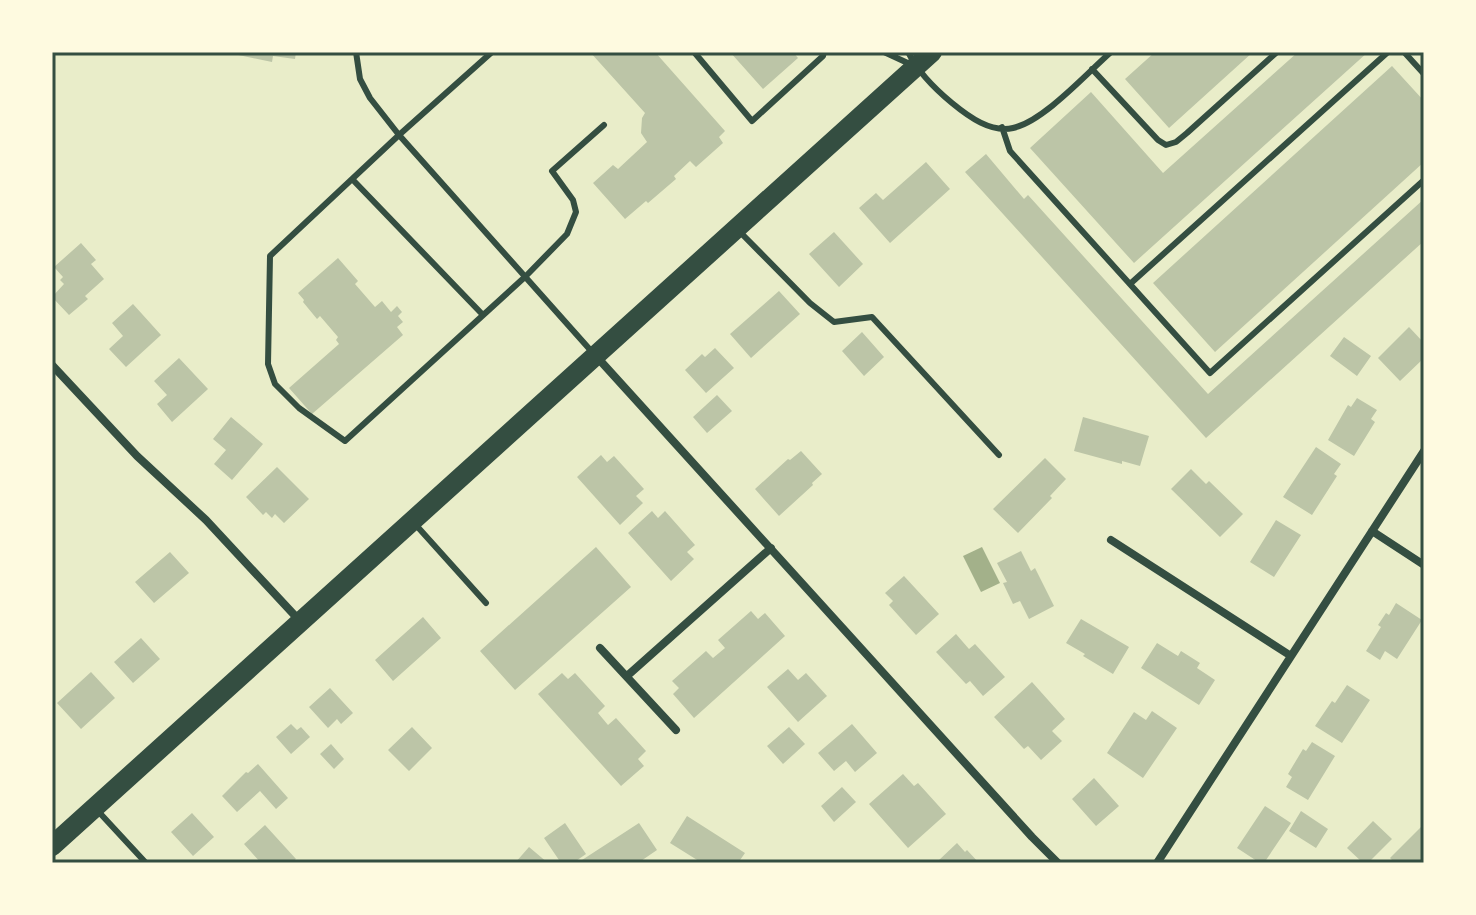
<svg xmlns="http://www.w3.org/2000/svg" width="1476" height="915" font-family="'Source Serif 4',serif">
	<rect width="100%" height="100%" fill="#e9edc9"/>
	<path fill="#a3b18a" d="M982 547 1000 583 981 592 963 556Z"/>
	<path fill="#bcc5a7" d="M229 52H296L295 59 273 56 272 62 229 53Z
		M590 52H655L725 131 719 137 723 143 696 167 690 161 674 176 676 179 648 203 646 201 625 219 593 183 613 165 618 169 647 142 641 133 642 118 645 113Z
		M730 52H793L798 58 763 89Z
		M1155 52H1253L1169 128 1125 79Z
		M1298 52H1368L1134 263 1030 148 1091 92 1163 173Z
		M1392 66 1424 101V162L1215 352 1153 283Z
		M986 154 1024 199 1028 195 1208 394 1424 199V241L1206 438 965 172Z
		M926 162 950 189 890 243 859 208 876 193 883 200Z
		M834 232 863 264 839 287 809 254Z
		M81 243 96 260 91 264 104 279 85 296 88 299 69 315 52 297 64 284 60 280 63 277 54 267Z
		M338 258 358 281 355 284 375 307 382 301 391 312 397 306 402 312 398 316 403 322 397 327 403 335 312 414 289 388 339 344 336 340 338 337 320 316 317 319 303 302 304 300 298 293Z
		M779 291 800 314 751 358 730 334Z
		M133 304 161 335 126 367 109 349 123 336 112 323Z
		M1409 327 1424 343V358L1400 381 1378 358Z
		M862 332 884 357 864 376 842 351Z
		M1344 337 1371 356 1357 376 1330 356Z
		M715 348 734 368 706 393 685 370 702 354 705 357Z
		M179 358 208 389 172 422 157 404 167 395 154 381Z
		M717 395 732 411 707 433 693 417Z
		M1357 398 1377 410 1371 419 1375 422 1354 456 1328 440 1348 405 1351 407Z
		M231 417 263 444 232 480 214 464 226 450 213 439Z
		M1083 417 1149 436 1140 466 1122 461V464L1074 451Z
		M1316 447 1341 464 1334 474 1337 476 1312 515 1283 497Z
		M801 451 822 474 812 483 813 485 779 516 755 489 788 459 790 460Z
		M601 455 607 462 614 456 644 489 636 496 643 503 620 525 577 477Z
		M1045 458 1066 479 1050 496 1052 498 1018 533 993 509Z
		M277 467 309 499 284 523 275 514 272 518 266 512 263 515 246 497Z
		M1191 469 1206 484 1209 481 1243 514 1220 537 1171 489Z
		M652 511 658 518 665 511 695 545 687 552 694 559 671 581 628 533Z
		M1276 520 1301 535 1274 577 1250 562Z
		M596 547 631 587 515 690 480 651Z
		M1021 551 1031 571 1035 568 1054 606 1029 619 1020 601 1013 604 1003 583 1007 582 997 563Z
		M170 552 189 573 154 603 135 582Z
		M904 576 939 614 916 635 889 605 893 601 885 593Z
		M1396 603 1422 620 1397 659 1385 651 1380 660 1366 651 1381 627 1378 625 1386 613 1389 615Z
		M751 611 758 619 765 613 785 636 694 718 673 694 679 688 672 681 706 651 713 658 725 648 718 640Z
		M423 617 441 638 393 681 375 660Z
		M1081 619 1129 647 1113 674 1083 656 1085 654 1066 643Z
		M956 634 969 649 975 644 1005 677 983 696 970 681 966 684 936 652Z
		M141 638 160 659 133 683 114 662Z
		M1157 643 1178 656 1181 651 1200 663 1197 668 1215 680 1199 705 1141 668Z
		M788 669 798 680 806 673 827 696 798 722 767 687Z
		M91 672 115 698 81 729 57 703Z
		M562 673 568 679 575 673 605 706 598 713 608 725 616 718 646 751 638 759 644 766 621 786 538 694Z
		M1032 682 1065 719 1052 731 1062 741 1041 760 1028 746 1024 749 994 717Z
		M1347 685 1370 700 1342 743 1315 726 1332 701 1335 703Z
		M330 688 353 713 341 724 337 719 328 728 309 707Z
		M1152 711 1177 728 1143 778 1107 753 1134 712 1146 720Z
		M291 724 297 730 301 727 310 737 291 754 276 737Z
		M852 724 877 753 855 772 846 761 834 771 818 753Z
		M412 727 432 748 409 771 388 750Z
		M789 727 805 744 783 764 767 746Z
		M1312 742 1335 756 1308 800 1286 787 1292 777 1288 774 1303 749 1306 751Z
		M331 744 344 759 334 769 320 754Z
		M258 764 288 798 276 809 260 791 237 812 222 796 246 772 248 773Z
		M903 774 914 786 918 783 946 814 908 848 869 804Z
		M1094 778 1119 806 1096 826 1072 799Z
		M842 787 856 802 834 822 821 806Z
		M1265 806 1291 823 1264 863H1260L1237 848Z
		M1301 811 1328 829 1316 848 1289 831Z
		M192 813 214 837 193 856 171 832Z
		M687 816 745 853 738 863H702L670 843Z
		M1373 821 1392 839 1368 863H1363L1347 848Z
		M565 823 586 854 573 863H561L544 838Z
		M639 823 657 850 638 863H584L582 860Z
		M1424 824V863H1395L1390 858Z
		M265 825 296 859 291 863H261L244 844Z
		M957 843 965 852 967 850 979 863H939L938 861Z
		M529 847 548 863H515Z"/>
	<g fill="none" stroke-linecap="round" stroke-linejoin="round">
		<path stroke="#344e41" stroke-width="6" d="M356 52 360 79 370 98 399 135 593 353
			M492 52 399 135 270 256 268 364 275 384 299 408 345 441 526 276 567 234 576 212 573 200 552 171 604 125
			M694 52 752 121 823 56 824 52
			M884 52 912 65
			M908 52C918 72 935 89 952 103 969 117 991 133 1013 128 1044 121 1087 73 1111 52
			M1404 52 1424 74
			M1092 69 1158 140 1166 145 1176 142 1187 133 1277 52
			M1002 127 1010 151 1210 373 1424 180
			M353 180 483 315
			M739 231 810 303 834 322 872 317 999 455
			M1130 284 1388 52
			M415 524 486 603
			M97 810 146 863"/>
		<path stroke="#344e41" stroke-width="8" d="M596 356 1032 837 1058 863
			M52 365 137 456 206 520 299 620
			M1372 531 1424 565
			M1111 540 1291 656
			M600 648 676 730
			M627 676 771 548
			M1157 863 1424 451"/>
		<path stroke="#344e41" stroke-width="20" d="M52 846 932 52"/>
	</g>
	<rect width="1476" height="915" fill="none" stroke="#fefae0" stroke-width="108"/>
	<rect x="54" y="54" width="1368" height="807" fill="none" stroke="#344e41" stroke-width="3"/>
</svg>
